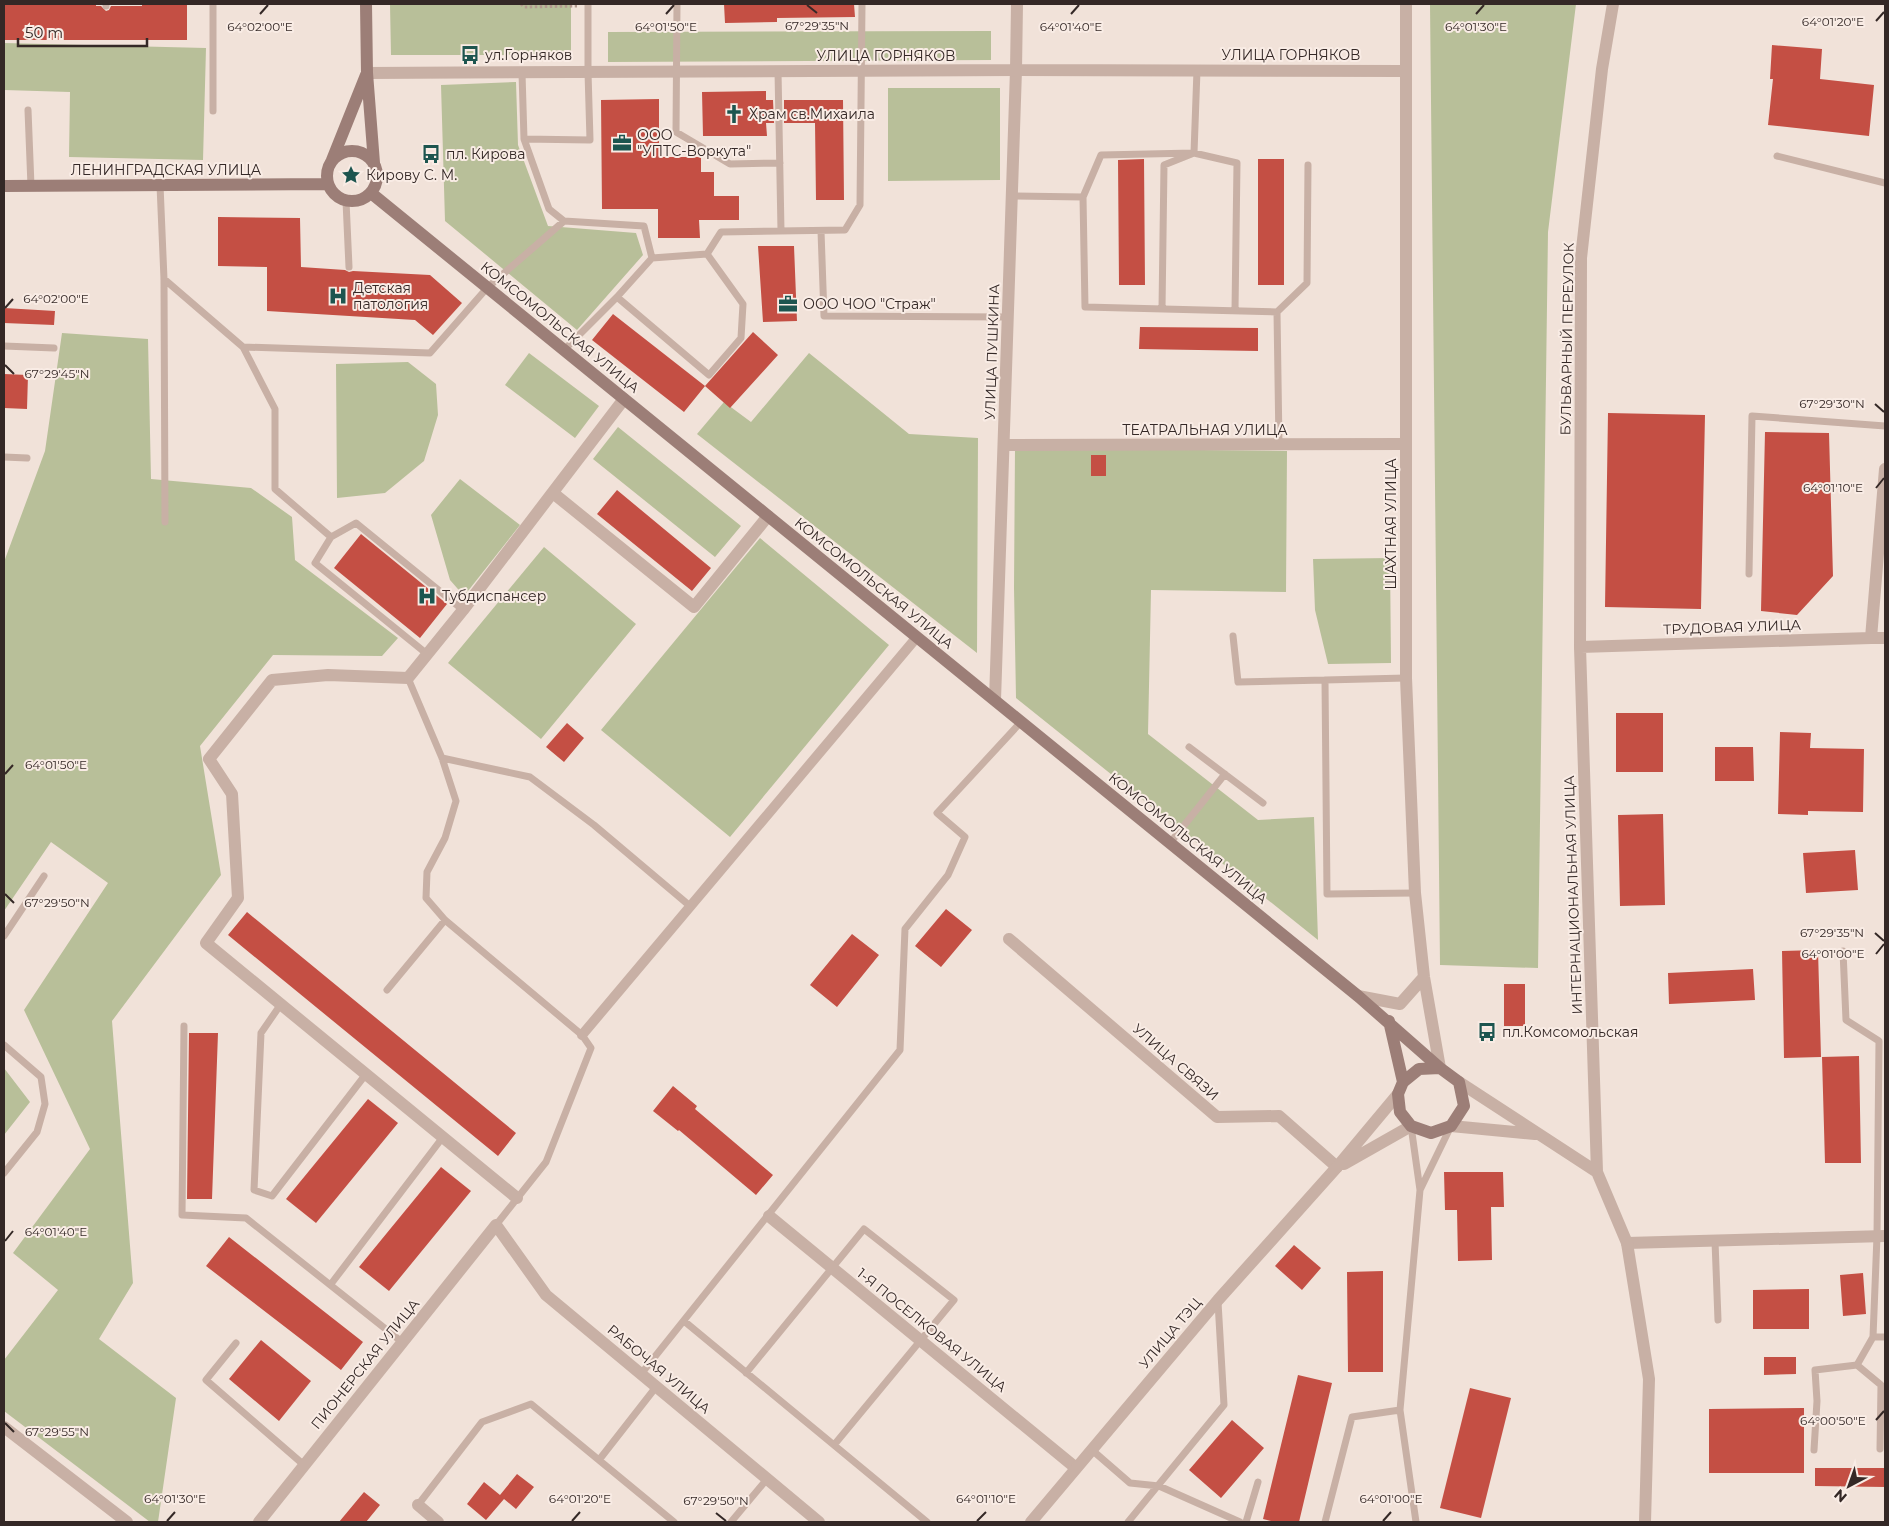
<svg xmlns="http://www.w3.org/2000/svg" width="1889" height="1526" font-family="Montserrat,sans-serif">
	<rect width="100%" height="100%" fill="#f1e2d9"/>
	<path fill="#b8bf99" d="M390 4H571V55H391Z
		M1430 4H1576L1548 232 1538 968 1440 965Z
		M991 31V60L608 62V32Z
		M4 43 206 48 203 160 69 157 70 92 4 90Z
		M516 82 518 145 548 226 636 233 643 255 577 330 445 221 441 85Z
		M888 88H1000V180L888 181Z
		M62 333 148 339 151 479 251 488 292 517 295 560 398 638 382 656 273 655 200 746 221 875 112 1021 133 1283 99 1339 176 1398 158 1522H150L4 1411V1360L58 1290 13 1253 90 1149 24 1010 108 883 51 842 4 911V562L45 451Z
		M529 353 599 406 575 438 505 385Z
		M809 353 909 434 978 438 977 653 697 434 724 402 751 422Z
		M408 362 436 384 438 415 424 461 385 493 337 498 336 364Z
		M618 427 741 526 715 557 593 459Z
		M1015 448 1287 451 1286 592 1151 590 1148 734 1258 820 1314 817 1318 940 1016 698 1014 588Z
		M460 479 520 525 464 596 450 580 431 515Z
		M760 538 889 645 730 837 601 730Z
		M544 547 636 624 541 739 448 663Z
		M1390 558 1391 663 1328 664 1315 610 1313 559Z
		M4 1068 30 1102 4 1135Z"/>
	<path fill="#c44f44" d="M4 4H96V6H101L106 11 109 10 111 6H142V4H187V40H4Z
		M724 4H854L855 17 777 18V22L725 23Z
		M1772 45 1822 49 1820 79 1874 85 1869 136 1768 125 1773 79H1770Z
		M766 91V100H773L774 123H766L767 136H703L702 92Z
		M659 99V157H701V172H714V196H739V220H699L700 238H658V209H602L601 100Z
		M784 100H843L844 200H816L815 123H784Z
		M1144 159 1145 285H1119L1118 160Z
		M1258 159H1284V285H1258Z
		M218 217 300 218 301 267 345 270 349 272 353 271 430 275 462 303 433 335 415 320 267 311V267L218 266Z
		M758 246H794L797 321 763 322Z
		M4 308 55 311 54 325 4 323Z
		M613 314 705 386 684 412 592 340Z
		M1140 327 1258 328V351L1139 349Z
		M753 332 778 355 730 408 705 386Z
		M4 374 28 375 27 409 4 408Z
		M1608 413 1705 415 1701 609 1605 607Z
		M1765 432 1829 433 1833 576 1797 615 1761 611Z
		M1091 455H1106V476H1091Z
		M617 490 711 568 692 591 597 514Z
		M361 534 447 604 420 638 334 568Z
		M1616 713H1663V772H1616Z
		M567 723 584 738 564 762 546 747Z
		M1780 732 1811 733 1810 748 1864 749 1863 812 1808 811V815L1778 814Z
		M1715 747H1753L1754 781H1715Z
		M1663 814 1665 905 1620 906 1618 815Z
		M1855 850 1858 890 1806 893 1803 853Z
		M946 909 972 930 941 967 915 946Z
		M247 912 516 1133 498 1156 228 935Z
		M852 934 879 955 837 1007 810 985Z
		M1818 950 1821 1057 1784 1058 1782 951Z
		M1753 969 1755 1000 1669 1004 1668 973Z
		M1504 984H1525V1026H1504Z
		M189 1033H218L212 1199H187Z
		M1859 1056 1861 1163H1825L1822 1057Z
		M673 1086 697 1106 695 1109 773 1175 756 1195 679 1130 678 1131 653 1111Z
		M368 1099 398 1123 316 1223 286 1199Z
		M441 1167 471 1191 389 1291 359 1267Z
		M1444 1172H1503L1504 1207H1491L1492 1260 1458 1261 1457 1210H1445Z
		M229 1237 363 1342 341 1370 206 1266Z
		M1294 1245 1321 1268 1302 1290 1275 1266Z
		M1383 1271V1372H1348L1347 1272Z
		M1863 1273 1866 1314 1843 1316 1840 1275Z
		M1809 1289V1329H1753V1290Z
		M261 1340 311 1381 279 1421 229 1379Z
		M1764 1357H1796V1374L1764 1375Z
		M1298 1375 1332 1383 1299 1522H1275L1263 1519Z
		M1470 1388 1511 1398 1481 1518 1440 1508Z
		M1804 1408V1473H1709V1409Z
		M1232 1420 1264 1448 1221 1498 1189 1470Z
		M1815 1468H1885V1487L1815 1486Z
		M517 1474 534 1487 516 1509 504 1499 486 1520 467 1504 484 1482 500 1495Z
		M364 1492 380 1505 366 1522H339Z"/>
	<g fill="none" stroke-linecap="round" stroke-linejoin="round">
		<path stroke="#b4998f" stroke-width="3" stroke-dasharray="2.5 2.5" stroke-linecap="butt" d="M521 4 524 7 577 6"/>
		<path stroke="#c8b0a5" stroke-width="7" d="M106 4V6
			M213 4V111
			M677 4 676 132 730 164 780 163
			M778 71 781 231
			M522 73 524 139 549 209 564 221
			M28 110 31 186
			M524 139 590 140 588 72V4
			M1777 156 1885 183
			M160 185 164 279 165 522
			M1012 196 1083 197 1085 307 1277 312 1279 445
			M1083 197 1101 155 1194 153 1237 163 1235 311
			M346 201 349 267
			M821 231 824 316 1008 317
			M164 279 243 347 430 353 487 288 564 221 644 226 652 258 707 254 721 232 845 230 860 205 862 4
			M617 297 652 258
			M1162 309 1164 165 1194 153 1197 70
			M1277 312 1307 283 1308 165
			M4 346 54 348
			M243 347 275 409V489L331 537 315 563 427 654
			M564 350 617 297 709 375 741 338 743 304 707 254
			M4 457 27 458
			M331 537 356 523 463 610
			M1749 574 1752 416 1885 426
			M1233 636 1238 682 1325 680
			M408 678 442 758 456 801 445 838 427 872 426 898 445 920 582 1035 591 1048 546 1162 496 1225
			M1406 678 1325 680 1327 894 1415 893
			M1189 747 1263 803
			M442 758 530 777 594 825 690 906
			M1170 843 1225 774
			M4 936 44 876
			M1843 951 1846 1020 1879 1041 1877 1236 1873 1337 1857 1365
			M387 990 445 920
			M281 1004 261 1033 254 1190 272 1196 366 1074
			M184 1026 182 1215 246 1218 402 1342
			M4 1045 41 1077 45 1104 37 1132 4 1173
			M1411 1126 1420 1190 1400 1410 1416 1522
			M1420 1190 1451 1126
			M1715 1241 1718 1320
			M331 1284 443 1137
			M684 1321 927 1522
			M1873 1337H1885
			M236 1343 206 1380 304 1465
			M746 1373 864 1229 954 1300 834 1445
			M641 1374 900 1050 905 929 948 875 965 837 937 813 1021 722
			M1092 1450 1130 1483 1159 1486 1240 1522
			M1814 1450 1817 1401 1815 1370 1857 1365 1881 1385 1880 1449
			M599 1460 656 1387
			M418 1505 482 1422 531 1404 674 1522
			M731 1522 767 1479
			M1128 1522 1224 1405 1218 1302
			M1246 1522 1258 1482
			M1325 1522 1352 1417 1400 1410"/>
		<path stroke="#c8b0a5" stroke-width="10" d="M582 1035 917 637"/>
		<path stroke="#c8b0a5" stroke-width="12" d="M1004 445 1406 444
			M553 493 694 607 768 516
			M1871 638H1885
			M1580 647 1581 258 1602 69 1613 4
			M995 700 1016 70
			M1009 939 1217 1117 1279 1116 1337 1167
			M517 1198 206 943 238 898 232 794 209 759 272 680 328 675 408 678 463 610 624 399
			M769 1216 1076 1468
			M1627 1243 1885 1236
			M4 1427 127 1522
			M418 1505 438 1522
			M259 1522 496 1225 546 1295 819 1522"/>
		<path stroke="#c8b0a5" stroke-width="12" d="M1406 4V678L1415 893 1424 977 1440 1068
			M1016 70 1017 4
			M367 73 1016 70 1405 71
			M1358 996 1400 1004 1424 977
			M1459 1082 1597 1172
			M1451 1126 1535 1134
			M1344 1164 1411 1126
			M1031 1522 1218 1300 1337 1167 1398 1094
			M1645 1522 1649 1379 1627 1243 1597 1172 1580 647 1871 638 1885 469"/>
		<path stroke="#9c7e77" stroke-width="12" d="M366 4 367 73 374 163
			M327 176a25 25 0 1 1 50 0a25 25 0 1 1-50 0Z
			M332 160 366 75
			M4 186 328 184
			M371 193 1358 996 1440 1068
			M1389 1021 1403 1082
			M1440 1068 1459 1082 1464 1106 1451 1126 1431 1133 1411 1126 1400 1112 1398 1094 1403 1082 1419 1069Z"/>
	</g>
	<path fill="none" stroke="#342826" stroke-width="2" d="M807 5 817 13M260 14 268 5M666 14 674 5M1071 14 1079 5M1476 14 1484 5M1876 21 1884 12M5 308 13 299M5 365 14 374M1875 404 1884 412M1876 488 1884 478M5 774 13 765M5 894 14 903M1875 933 1884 941M1876 954 1884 944M5 1241 13 1231M1876 1420 1884 1411M5 1423 14 1432M716 1513 726 1521M167 1521 175 1512M572 1521 580 1512M977 1521 986 1512M1383 1521 1391 1512"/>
	<defs>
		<g id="bus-bare" transform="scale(1.5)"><path d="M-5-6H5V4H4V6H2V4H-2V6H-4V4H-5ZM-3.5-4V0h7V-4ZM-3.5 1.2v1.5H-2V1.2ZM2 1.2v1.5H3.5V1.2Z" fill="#1d554f" stroke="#f9ece5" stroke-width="2.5" paint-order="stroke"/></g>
		<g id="church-bare" transform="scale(1.5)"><path d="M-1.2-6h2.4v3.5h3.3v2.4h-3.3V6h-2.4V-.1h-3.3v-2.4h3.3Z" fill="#1d554f" stroke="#f9ece5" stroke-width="2.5" paint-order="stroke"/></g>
		<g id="office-bare" transform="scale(1.5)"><path d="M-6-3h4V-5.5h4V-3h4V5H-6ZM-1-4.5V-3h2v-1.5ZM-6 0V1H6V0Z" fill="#1d554f" stroke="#f9ece5" stroke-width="2.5" paint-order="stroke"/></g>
		<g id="sight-bare" transform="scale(1.5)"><path d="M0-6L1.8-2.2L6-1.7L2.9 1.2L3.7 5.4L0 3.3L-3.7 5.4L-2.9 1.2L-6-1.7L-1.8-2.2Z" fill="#1d554f" stroke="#f9ece5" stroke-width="2.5" paint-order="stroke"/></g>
		<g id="hospital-bare" transform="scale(1.5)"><path d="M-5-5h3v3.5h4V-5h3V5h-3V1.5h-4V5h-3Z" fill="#1d554f" stroke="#f9ece5" stroke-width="2.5" paint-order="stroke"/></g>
	</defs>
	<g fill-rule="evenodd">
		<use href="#bus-bare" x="470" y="55"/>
		<use href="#church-bare" x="734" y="114"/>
		<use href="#office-bare" x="622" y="143"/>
		<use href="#bus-bare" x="431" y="154"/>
		<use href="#sight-bare" x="351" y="175"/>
		<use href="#hospital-bare" x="338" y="296"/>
		<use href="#office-bare" x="788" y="304"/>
		<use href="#hospital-bare" x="427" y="596"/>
		<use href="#bus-bare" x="1487" y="1032"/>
	</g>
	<g text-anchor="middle" stroke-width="4" stroke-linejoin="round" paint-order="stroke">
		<g font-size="14" fill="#342826" stroke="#f9ece5" text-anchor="start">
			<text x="485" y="60">ул.Горняков</text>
			<text x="749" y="119">Храм св.Михаила</text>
			<text x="637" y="140">ООО<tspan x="637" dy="16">"УПТС-Воркута"</tspan></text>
			<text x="446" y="159">пл. Кирова</text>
			<text x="366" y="180">Кирову С. М.</text>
			<text x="353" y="293">Детская<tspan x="353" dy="16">патология</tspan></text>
			<text x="803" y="309">ООО ЧОО "Страж"</text>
			<text x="442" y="601">Тубдиспансер</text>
			<text x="1502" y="1037">пл.Комсомольская</text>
		</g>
		<g font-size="14" fill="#342826" stroke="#f9ece5">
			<text x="1291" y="60">УЛИЦА ГОРНЯКОВ</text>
			<text x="886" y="61">УЛИЦА ГОРНЯКОВ</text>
			<text x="166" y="175">ЛЕНИНГРАДСКАЯ УЛИЦА</text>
			<text transform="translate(560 327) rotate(39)" y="5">КОМСОМОЛЬСКАЯ УЛИЦА</text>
			<text transform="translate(1567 339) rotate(-89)" y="5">БУЛЬВАРНЫЙ ПЕРЕУЛОК</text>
			<text transform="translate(992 352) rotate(-88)" y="5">УЛИЦА ПУШКИНА</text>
			<text x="1205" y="435">ТЕАТРАЛЬНАЯ УЛИЦА</text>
			<text transform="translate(1391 524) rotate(-90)" y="5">ШАХТНАЯ УЛИЦА</text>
			<text transform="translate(874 583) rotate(39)" y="5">КОМСОМОЛЬСКАЯ УЛИЦА</text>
			<text transform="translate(1732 627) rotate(-2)" y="5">ТРУДОВАЯ УЛИЦА</text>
			<text transform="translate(1188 838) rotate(39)" y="5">КОМСОМОЛЬСКАЯ УЛИЦА</text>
			<text transform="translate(1573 895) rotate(-92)" y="5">ИНТЕРНАЦИОНАЛЬНАЯ УЛИЦА</text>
			<text transform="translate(1176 1062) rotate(41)" y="5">УЛИЦА СВЯЗИ</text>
			<text transform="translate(932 1330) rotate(39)" y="5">1-Я ПОСЕЛКОВАЯ УЛИЦА</text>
			<text transform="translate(1170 1333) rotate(-50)" y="5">УЛИЦА ТЭЦ</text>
			<text transform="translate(365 1364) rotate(-51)" y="5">ПИОНЕРСКАЯ УЛИЦА</text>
			<text transform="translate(659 1369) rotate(40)" y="5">РАБОЧАЯ УЛИЦА</text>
		</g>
	</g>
	<g font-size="12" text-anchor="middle" fill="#342826" stroke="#f9ece5" stroke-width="4" stroke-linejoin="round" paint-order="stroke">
		<text x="1833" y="26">64°01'20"E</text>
		<text x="817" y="30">67°29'35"N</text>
		<text x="1071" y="31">64°01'40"E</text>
		<text x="260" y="31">64°02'00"E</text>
		<text x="666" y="31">64°01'50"E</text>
		<text x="1476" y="31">64°01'30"E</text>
		<text x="56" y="303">64°02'00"E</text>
		<text x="57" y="378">67°29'45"N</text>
		<text x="1832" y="408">67°29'30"N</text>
		<text x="1833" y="492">64°01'10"E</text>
		<text x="56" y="769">64°01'50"E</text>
		<text x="57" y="907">67°29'50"N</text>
		<text x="1832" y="937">67°29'35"N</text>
		<text x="1833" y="958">64°01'00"E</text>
		<text x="56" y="1236">64°01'40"E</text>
		<text x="1833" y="1425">64°00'50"E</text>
		<text x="57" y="1436">67°29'55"N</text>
		<text x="175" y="1503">64°01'30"E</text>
		<text x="580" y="1503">64°01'20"E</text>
		<text x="986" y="1503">64°01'10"E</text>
		<text x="1391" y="1503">64°01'00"E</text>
		<text x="716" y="1505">67°29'50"N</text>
	</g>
	<rect width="1889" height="1526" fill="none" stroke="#342826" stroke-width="10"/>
	<g transform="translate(1849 1486) rotate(221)" stroke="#f9ece5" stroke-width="4" paint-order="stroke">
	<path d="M0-4L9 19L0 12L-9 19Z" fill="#342826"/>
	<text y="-8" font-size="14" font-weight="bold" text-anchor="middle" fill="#342826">N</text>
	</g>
	<path d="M18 38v8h129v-8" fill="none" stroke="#342826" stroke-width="2.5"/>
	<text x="25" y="38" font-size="15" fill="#342826" stroke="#f9ece5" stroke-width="4" paint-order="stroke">50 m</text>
</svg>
